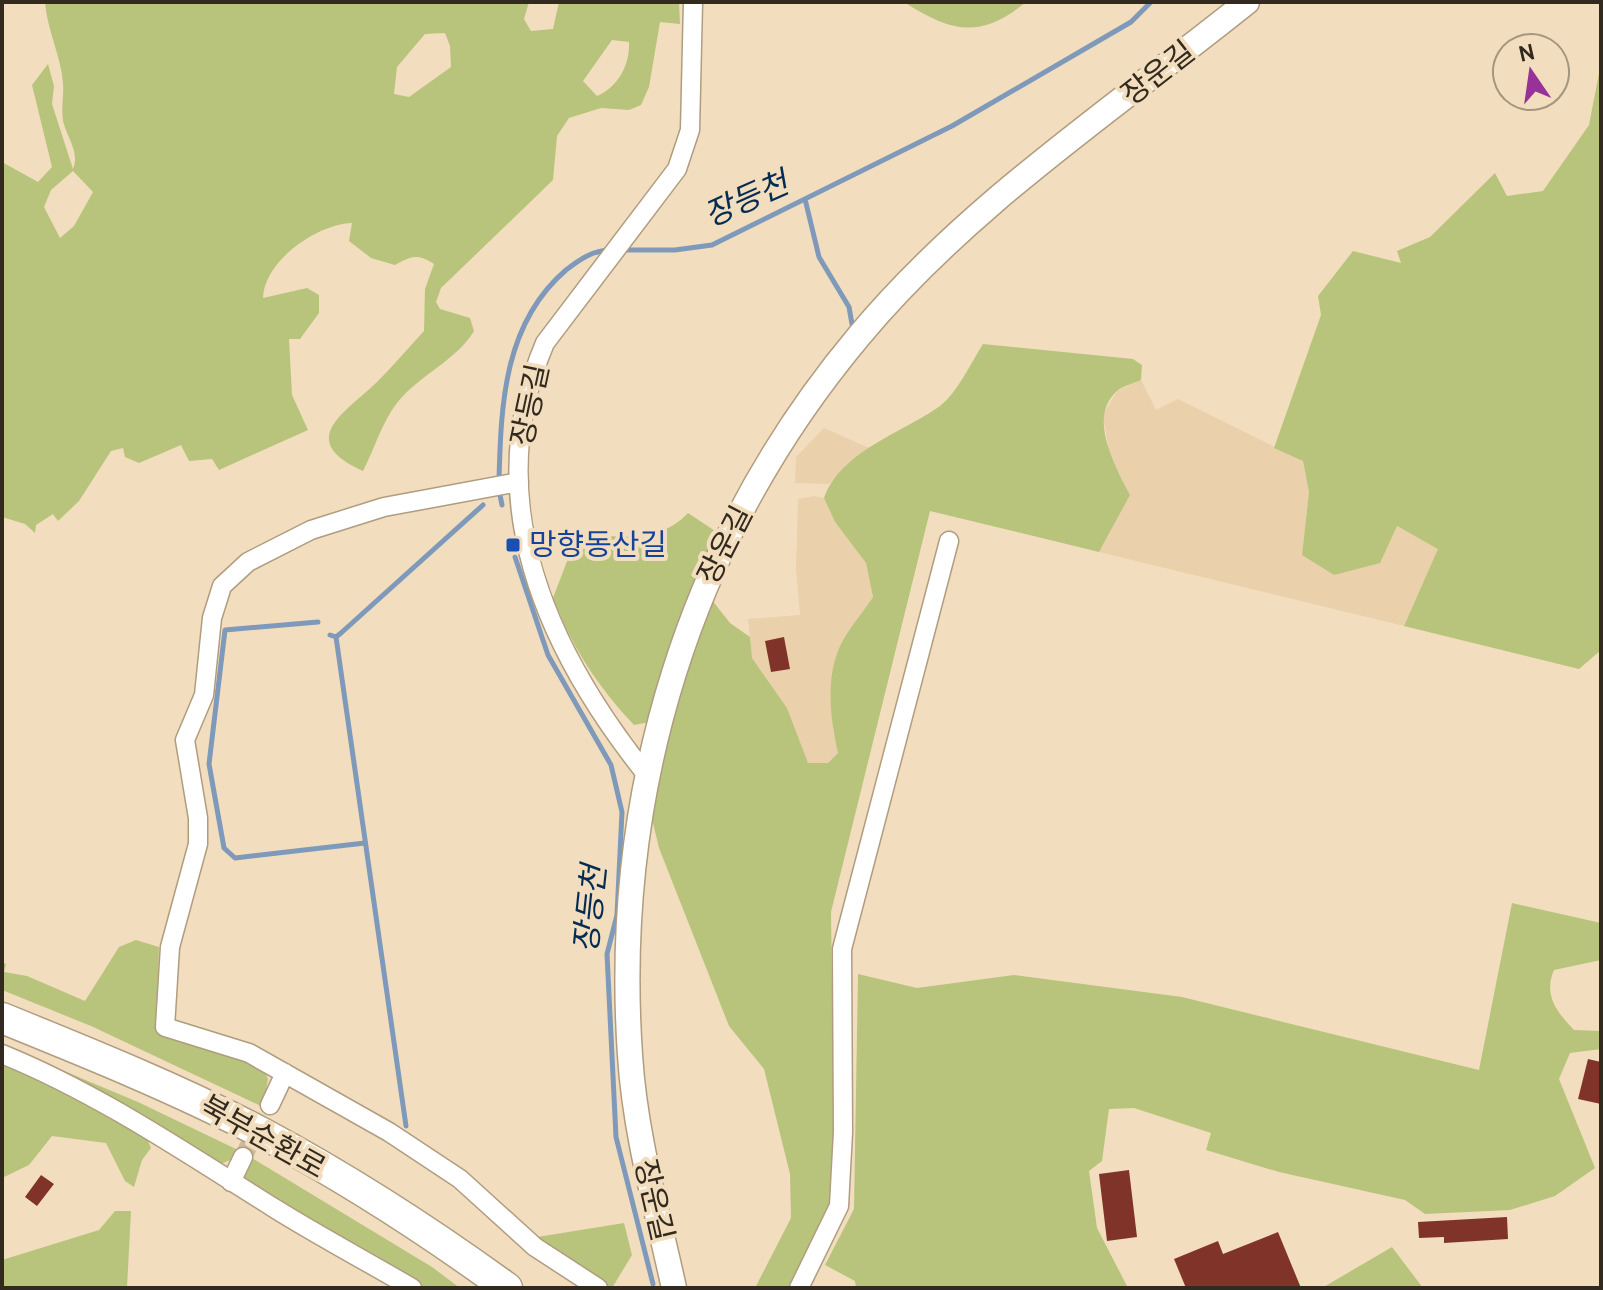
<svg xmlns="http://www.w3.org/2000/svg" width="1603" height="1290" font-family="Cabin,'Noto Sans KR',sans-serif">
	<rect width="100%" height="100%" fill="#f2debe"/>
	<path fill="#ead0ab" d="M1141 380 1156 410 1178 399 1303 461 1309 492 1302 555 1396 526 1439 548 1404 626 1099 552 1130 495 1109 452 1103 415 1117 391Z
		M824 428 869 448 829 484 795 483 796 457Z
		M814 496 824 498 835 522 866 563 873 597 837 654 832 687 833 732 838 753 828 763 808 764 787 708 752 658 748 619 800 615 796 569 798 499Z"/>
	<path fill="#b8c47b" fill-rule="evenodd" d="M45 2H529L524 19 531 31 553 29 559 2H679L680 24 660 22 649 87 641 105 629 110 601 108 569 118 557 136 553 180 441 288 436 302 440 309 470 318 474 331C456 361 419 375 397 403 382 422 374 450 363 471 294 440 346 412 377 382 393 366 408 348 424 331L425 289 434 264C418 253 411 256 395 265L371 258 349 241 352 223C317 224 264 261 263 298L307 288 319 295V313L300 339H289L292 395 308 430 219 470 212 459 189 461 181 445 139 463 125 457 123 448 111 451 79 501 58 521 53 514 36 525 35 533 25 524 2 517V162L38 182 52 167 32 85 48 64 54 86 52 104 73 169C80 152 67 138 63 121 61 107 64 96 63 83 61 56 47 30 45 2ZM445 33 450 46 451 67 409 97 394 94 397 67 425 34ZM612 40 629 42C630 65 618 87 597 96L583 81ZM73 171 93 192 74 226 60 238 44 207 51 190Z
		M904 2H1026C980 40 951 32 904 2Z
		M1601 63V650L1579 669 1404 626 1438 549 1397 526 1380 563 1334 575 1302 555 1309 492 1303 461 1274 448 1321 315 1318 296 1353 251 1401 263 1397 251 1430 237 1495 173 1507 196 1543 191 1589 125Z
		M983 344 1133 359 1142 365 1141 380C1134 383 1124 386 1118 390 1086 417 1116 467 1130 495L1099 552 930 511 831 912 834 1132 831 1204 790 1288H755L791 1218 790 1174 764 1069 729 1026 659 848 648 802 708 595 730 623 750 637 752 658 787 708 808 763H828L838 753C831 723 826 684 837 654 843 635 862 614 873 597L866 563 835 522 824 498C841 451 902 433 940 406 957 393 971 363 983 344Z
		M688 513 715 531 650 722 634 725C598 687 572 647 553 598L577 535C618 535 658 545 688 513Z
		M1512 903 1601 923V960L1554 970C1543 995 1557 1012 1574 1030L1601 1031V1049L1570 1053 1559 1079 1595 1168 1555 1196 1510 1210 1425 1214 1405 1200 1279 1172 1206 1150 1211 1133 1134 1108 1109 1109 1102 1161 1089 1171 1097 1228 1128 1288H856L855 1281 825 1265 854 1209 858 974 917 988 1014 975 1182 997 1479 1070Z
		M136 940 159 947 156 1031 263 1067 268 1079 263 1107 91 1026 2 990V962L6 964 4 972 27 976 85 1001 119 947Z
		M2 1045 138 1102 238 1150 233 1159 220 1164 2 1049Z
		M2 1062 57 1086 147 1139 151 1148 142 1160 134 1187 125 1181 106 1143 52 1136 29 1165 2 1178Z
		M247 1155 432 1267 460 1288H423L247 1186 242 1179Z
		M115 1211H131L127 1288H2V1260L99 1230Z
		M624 1223 632 1255 612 1288 531 1238Z
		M1392 1247 1423 1288H1322Z"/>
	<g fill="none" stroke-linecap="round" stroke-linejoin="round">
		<path stroke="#7e99ba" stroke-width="5" d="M805 199 819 257 849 307 852 324
			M620 250H675L712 245 952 126 1131 22 1151 2
			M499 480C501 404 504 323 566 270 579 260 593 250 610 250
			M499 490 502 505
			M515 557 548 655 611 765 622 812 617 915 607 954 616 1137 653 1284
			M318 622 225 630 209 764 224 848 235 858 365 843
			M330 635 336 637 341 633 483 505
			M336 637 406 1126"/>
	</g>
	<path fill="#803429" d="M784 637 790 669 771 672 765 641Z
		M1588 1059 1601 1062V1104L1578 1099Z
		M1129 1170 1137 1237 1107 1241 1099 1174Z
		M41 1175 54 1184 37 1206 25 1197Z
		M1507 1217 1508 1239 1444 1243V1237L1419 1238 1418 1222Z
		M1278 1232 1301 1288H1186L1174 1259 1218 1241 1223 1254Z"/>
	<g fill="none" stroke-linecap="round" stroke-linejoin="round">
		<path stroke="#ccba9e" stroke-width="18" stroke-dasharray="18 9" stroke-linecap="butt" d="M243 1157 270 1105"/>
		<g stroke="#b09c7f" stroke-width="21">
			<path id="minor" d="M519 482 384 507 311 530 248 562 222 586 212 618 204 695 185 740 198 818V844L170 947 165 1027 249 1053 389 1132 460 1179 535 1247 598 1288
				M646 774C547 650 478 500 545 343L677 169 690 130 693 2
				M2 1054C98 1093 186 1153 274 1208 319 1236 366 1261 412 1288
				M270 1105 285 1073
				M231 1182 243 1157
				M799 1288 839 1206 843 1132 842 949 949 541"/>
		</g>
		<g stroke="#b09c7f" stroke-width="27">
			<path id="tertiary" d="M674 1288C657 1210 635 1135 630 1055 612 792 689 539 859 336 968 205 1115 108 1247 2"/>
		</g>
		<g stroke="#b09c7f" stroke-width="33">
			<path id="primary" d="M2 1018C91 1054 180 1090 264 1134 348 1179 430 1232 507 1288"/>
		</g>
		<use href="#minor" stroke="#fff" stroke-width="18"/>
		<use href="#tertiary" stroke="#fff" stroke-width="24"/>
		<use href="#primary" stroke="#fff" stroke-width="30"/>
	</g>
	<rect fill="#1a4fb4" stroke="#f2debe" stroke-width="3" x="505" y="537" width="16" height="16" rx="4"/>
	<g text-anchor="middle" stroke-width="8" stroke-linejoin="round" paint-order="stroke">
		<g font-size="30" fill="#322a1e" stroke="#f2debe">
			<text transform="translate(1158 73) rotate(-38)" y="10">장운길</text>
			<text transform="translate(530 405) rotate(-78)" y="10">장등길</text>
			<text transform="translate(725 545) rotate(-63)" y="10">장운길</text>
			<text transform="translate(263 1137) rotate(29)" y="10">북부순환로</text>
			<text transform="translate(654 1200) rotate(77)" y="10">장운길</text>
		</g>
		<g font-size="30" fill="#164399" stroke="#f2debe" text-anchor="start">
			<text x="529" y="555">망향동산길</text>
		</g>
		<g font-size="32" font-style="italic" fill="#042b52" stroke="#f2debe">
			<text transform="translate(746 199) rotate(-24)" y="11">장등천</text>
			<text transform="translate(590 909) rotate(-84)" y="11">장등천</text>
		</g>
	</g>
	<rect width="1603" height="1290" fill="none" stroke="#322a1e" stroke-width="8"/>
	<g transform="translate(1531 72) rotate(347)"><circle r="38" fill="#f2debe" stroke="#a5967e" stroke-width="2"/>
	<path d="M0-6L14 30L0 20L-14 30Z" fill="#973298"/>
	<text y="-12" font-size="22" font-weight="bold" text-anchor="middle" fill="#322a1e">N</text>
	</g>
</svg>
